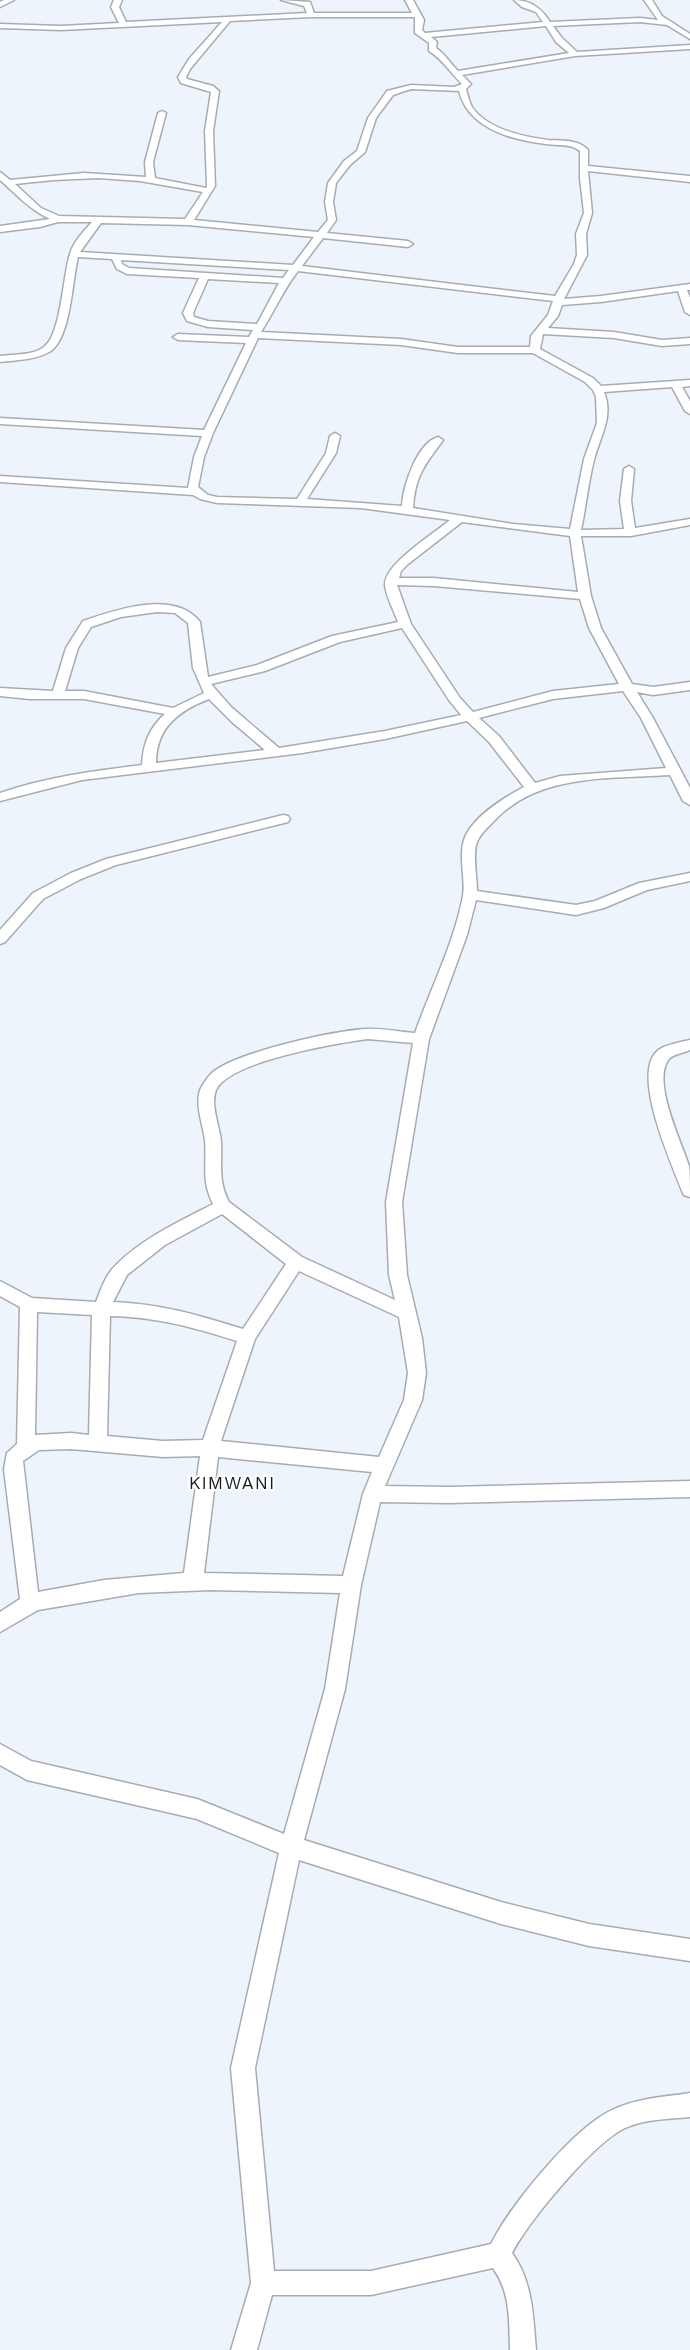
<svg xmlns="http://www.w3.org/2000/svg" width="690" height="2350" font-family="'Work Sans',sans-serif">
	<rect width="100%" height="100%" fill="#eef4fc"/>
	<g fill="none" stroke-linecap="round" stroke-linejoin="round">
		<g stroke="#a7acb4" stroke-width="3">
			<path id="minor" d="M4 0H14L0 7V2Z
				M114 0H122L119 7 126 22 307 13 304 6 281 0 310 2 314 13H412L405 0H413L424 20 422 30 425 33 543 22 536 12 522 7 514 0C531 0 542 9 550 22L640 18 658 20 644 0H652L662 16 690 34V39L667 25 640 22 553 26 562 38 577 52 690 45V49L575 56 462 75 471 84 466 89C468 95 469 102 472 107 487 129 524 137 548 140 562 141 578 139 588 150V166L690 176V182L588 171 592 213 586 234 587 255 564 299 601 296 690 284V290H687L690 298V315L685 312 678 291 601 302 562 305 558 316 548 328 614 332 662 340 690 338V344L662 346 614 338 543 334 540 349 593 378 601 386 690 380V386L682 387 690 401V414L685 411 672 387 604 392C614 417 600 436 594 460 588 483 586 507 581 530L624 529 620 501 624 469 629 466 634 469 631 501 635 528 690 519V525L631 536H581L591 596 601 628 632 684 653 687 690 682V690L653 695 637 692 653 718 690 788V805L683 801 670 775C611 779 538 773 494 821 487 828 479 835 476 845 473 859 477 877 477 891L576 905 595 901 639 883 690 873V881L647 890 604 908 576 915 476 900 467 935 429 1039 402 1202 407 1275 422 1338 426 1373 422 1400 385 1486 449 1487 690 1481V1497L449 1503 380 1502 361 1585 345 1689 304 1840 501 1902 589 1924 690 1939V1961L589 1946 501 1924 299 1860 255 2068 274 2271H371L491 2244C510 2206 573 2128 612 2110 637 2098 664 2097 690 2093V2117C669 2119 645 2119 625 2128 593 2143 528 2222 512 2253 533 2282 533 2316 536 2350H510C509 2321 511 2293 493 2268L371 2295H272L257 2350H231L251 2283 231 2068 279 1853 197 1819 27 1780 0 1765V1744L31 1761 197 1799 284 1834 325 1689 340 1593 210 1590 139 1593 38 1610 0 1632V1612L20 1599 4 1469 7 1453 17 1444 20 1307 0 1296V1281L32 1298 96 1302C101 1289 106 1274 116 1265 143 1238 180 1221 213 1204 201 1180 207 1165 205 1140 203 1125 194 1102 201 1088 204 1083 208 1076 213 1072 238 1052 332 1031 366 1029 382 1028 399 1032 415 1033 431 988 454 943 463 896 466 876 457 854 466 835 476 815 505 797 524 787L489 742 467 721 385 739 302 753 82 780 0 801V793C46 777 94 771 142 765 143 744 149 728 165 714L84 699H30L0 696V688L53 691 66 648 83 621C115 610 175 589 200 622L208 677 257 665 332 636 398 622C394 611 386 596 385 585 384 564 435 533 450 520L361 508 217 503 200 499 193 495 0 482V476L188 488 194 457 202 436 0 424V418L204 430 246 343 178 340 173 337 178 334 249 337 253 330 208 327 187 321 183 313 199 278 127 274 117 269 112 259 78 257C72 280 71 340 49 352 35 360 16 360 0 362V356C14 354 34 356 45 346 61 333 63 275 70 254 73 242 84 231 92 222H58L40 227 0 232V226L50 219C30 210 16 194 0 180V172L10 180 84 173 146 177 145 162 158 113 162 111 166 113 153 162 155 178 206 188 207 186 205 131 211 92 181 83 178 77 189 59 222 22 61 30 0 28V24L61 26 119 23 111 7ZM311 17H415V33L429 43V51C441 58 451 73 462 84L454 87 411 85 387 91 368 118 357 151 344 161 328 183 325 202 328 220 318 232 194 220 215 186 213 131 219 91 213 86 187 79 186 77 190 69 230 21ZM546 26 556 42 569 53 458 71C450 63 446 55 436 48L437 42 431 37ZM411 89 459 91C468 128 511 140 546 144 558 146 570 143 580 151V178L584 213 576 234 577 255 574 264 555 296 302 266 323 238 408 247 413 244 408 241 327 233 336 220 333 202 336 183 350 165 365 152 376 118 393 95ZM99 178 140 181 203 192 185 219 59 216 41 208 15 184 53 180ZM101 223 188 225 314 237 293 265 80 252ZM121 260 289 270 283 278 129 268 122 264ZM298 271 553 301 548 315 531 336 530 347H458L401 339 261 332C274 312 283 290 298 271ZM208 279 279 283 257 324 208 321 194 317 193 313ZM258 338 401 345 458 353H533L585 382 593 390 596 397 597 423 584 459 570 529 513 524 413 508C415 475 425 465 443 440L438 437C417 443 403 486 402 506L307 499 336 453 340 436 335 433 330 436 326 453 297 499 217 497 208 495 198 487 204 457 213 433ZM462 522 570 536 578 592 434 578H399L401 571 408 564ZM397 585 434 586 580 599 589 628 619 684 553 691 473 712 460 698 411 624ZM157 612 175 613 188 623 193 668 204 693 173 708 84 691H65L78 648 91 627 121 617ZM402 628 449 700 461 715 385 731 279 748 231 707 211 684 265 671 340 642ZM623 691 641 718 666 768 560 776 535 783 499 736 479 718 553 699ZM209 699 232 722 265 750 156 763C156 728 178 711 209 699ZM368 1039 413 1043 386 1202 389 1275 395 1300 302 1257 229 1202C218 1182 222 1164 221 1142 220 1127 210 1105 216 1090 229 1061 338 1043 368 1039ZM222 1214 286 1264 243 1329C198 1315 161 1304 113 1302L127 1275 165 1245ZM299 1271 399 1317 408 1373 404 1400 379 1457 221 1441 255 1339ZM37 1312 92 1315 89 1435 71 1433 35 1435ZM110 1316C157 1317 192 1327 237 1341L203 1440 163 1441 107 1436ZM71 1449 163 1457 200 1456 184 1573 104 1580 38 1592 23 1461 39 1450ZM218 1457 372 1472 363 1494 343 1576 204 1573Z
				M283 815 288 816 290 819 288 822 116 865 81 879 43 899 5 942 0 944V930L33 893 71 873 106 859Z
				M690 1040V1050C684 1053 673 1054 669 1059 651 1081 682 1143 689 1166 690 1175 690 1187 690 1197L684 1195 682 1191C672 1164 628 1069 660 1049 668 1044 681 1042 690 1040Z"/>
		</g>
		<use href="#minor" fill="#fff" fill-rule="evenodd"/>
	</g>
	<g text-anchor="middle" stroke-width="4.5" stroke-linejoin="round" paint-order="stroke">
		<g font-size="18" letter-spacing="1" fill="#1b1d20" stroke="#fff">
			<text x="232" y="1489">KIMWANI</text>
		</g>
	</g>
</svg>
